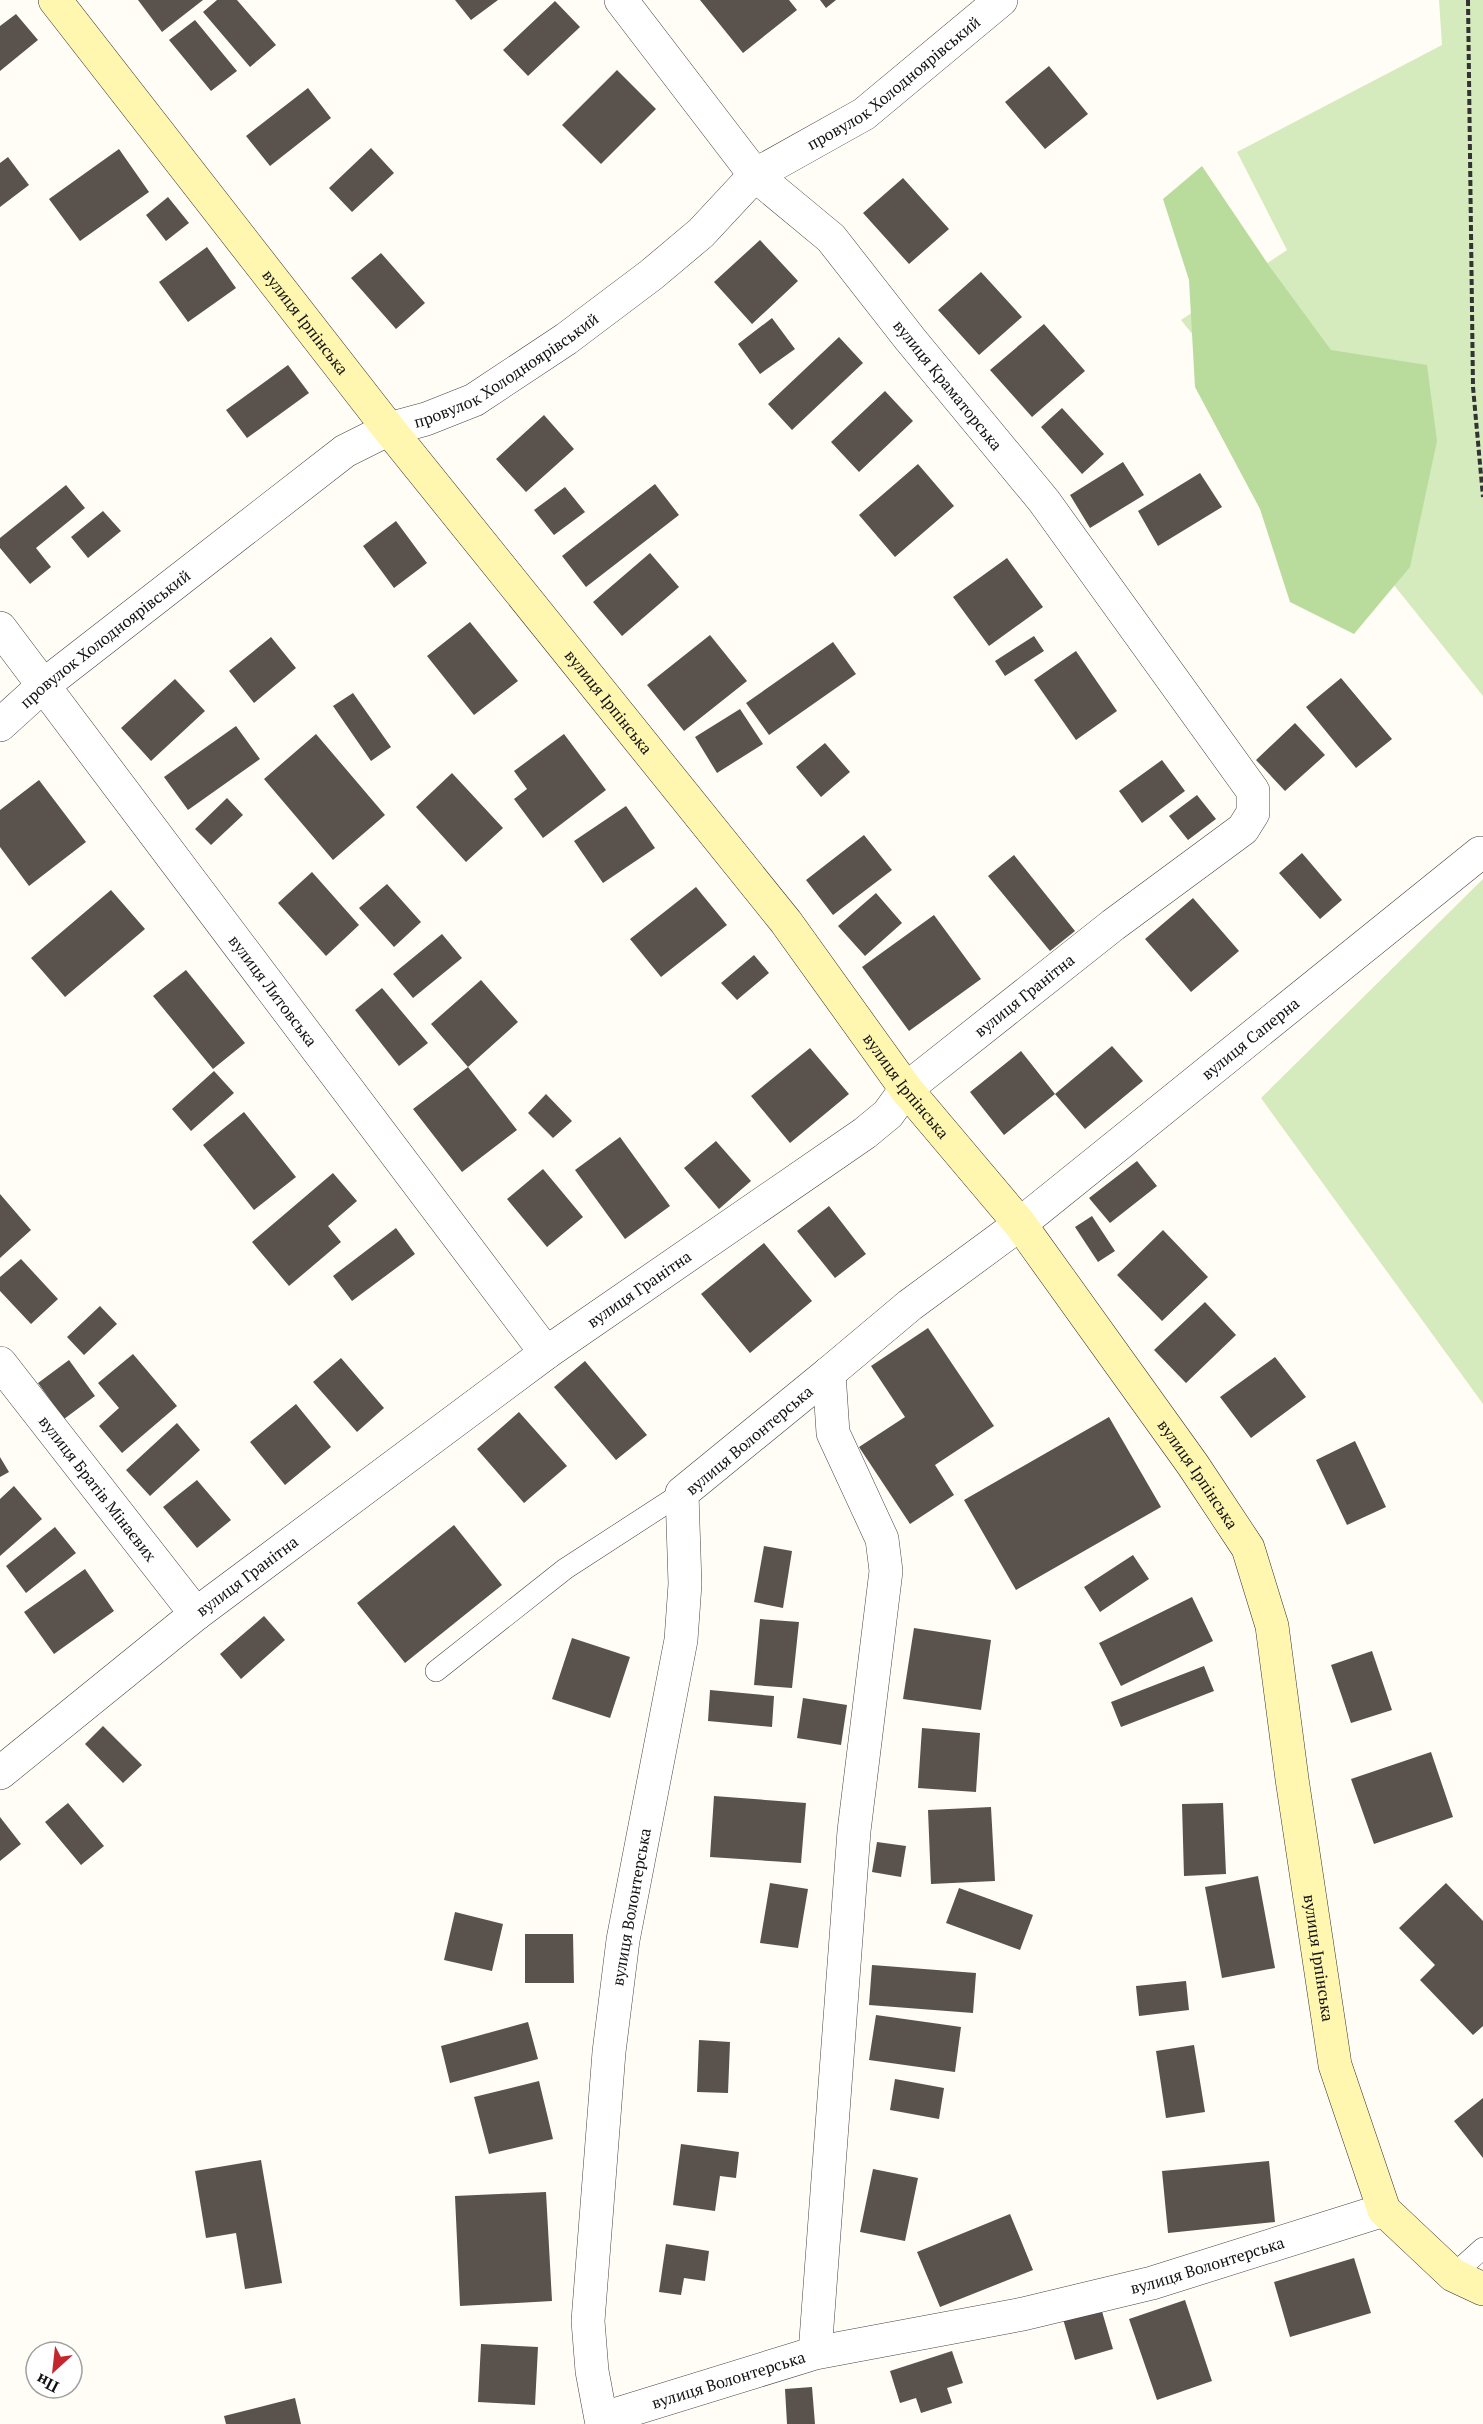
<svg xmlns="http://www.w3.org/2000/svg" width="1483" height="2424" font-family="'PT Serif',serif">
	<rect width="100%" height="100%" fill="#fffdf5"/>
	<path fill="#d5ebbd" d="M1439 0H1483V696L1181 320 1287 250 1237 152 1442 45Z
		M1483 879V1404L1261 1098Z"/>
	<path fill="#b9dc9c" d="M1202 166 1270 267 1331 350 1427 365 1437 441 1410 567 1354 634 1290 602 1260 509 1195 387 1189 280 1163 199Z"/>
	<path fill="#5a524d" d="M138 0H203L162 32Z
		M217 0H237L276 45 250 67 203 12Z
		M455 0H498L471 20Z
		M700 0H789L797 10 743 53Z
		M820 0H836L826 8Z
		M555 1 580 27 528 76 503 50Z
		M16 14 38 40 0 71V26Z
		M195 20 237 71 211 91 169 40Z
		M1049 66 1088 114 1045 149 1005 102Z
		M617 70 656 109 601 164 562 125Z
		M308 88 331 118 270 166 246 136Z
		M371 148 394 173 352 212 329 188Z
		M119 149 149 192 80 241 49 199Z
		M8 157 29 185 0 207V163Z
		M903 178 949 229 909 264 863 213Z
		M168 197 189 223 166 241 146 215Z
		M760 240 798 281 752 324 714 282Z
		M207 247 236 288 188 322 159 282Z
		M381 253 425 303 396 329 351 278Z
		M981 272 1022 317 979 355 938 310Z
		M772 318 795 349 760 374 738 344Z
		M1044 324 1085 371 1032 417 990 370Z
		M839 337 863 363 792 430 768 404Z
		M288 365 309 393 247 438 226 410Z
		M885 391 913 421 859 472 831 442Z
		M1062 408 1104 454 1082 474 1041 427Z
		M544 415 574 449 526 492 496 459Z
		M1123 462 1144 495 1090 528 1070 495Z
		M918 464 954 506 895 557 859 515Z
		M1200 473 1222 507 1158 546 1138 511Z
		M655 484 679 515 586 587 562 556Z
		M66 485 85 508 36 548 51 567 30 584 0 548V538Z
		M565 487 585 512 554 535 534 510Z
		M103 511 121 531 88 558 71 537Z
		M396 521 427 563 394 588 363 546Z
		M650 553 679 587 622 636 593 602Z
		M1007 558 1043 607 989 646 953 597Z
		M470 622 518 681 474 715 427 656Z
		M710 635 747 681 684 731 647 685Z
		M1034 636 1044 651 1005 676 995 661Z
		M271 637 296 668 254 703 229 671Z
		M833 642 856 674 769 735 746 703Z
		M1076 651 1117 711 1076 740 1034 680Z
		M1341 678 1392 739 1356 768 1306 707Z
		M175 679 205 711 151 761 121 728Z
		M353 693 391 747 371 761 333 706Z
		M740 709 763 744 717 773 695 737Z
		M1295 723 1325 755 1285 791 1256 760Z
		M236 726 260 759 188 810 164 777Z
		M316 734 385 815 333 860 264 779Z
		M564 734 606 790 543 838 514 799 527 789 514 771Z
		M825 743 850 772 821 797 796 767Z
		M1162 760 1185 791 1142 823 1119 791Z
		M452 773 503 828 466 862 416 807Z
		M39 780 86 842 29 886 0 847V810Z
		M1197 795 1216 819 1188 840 1169 816Z
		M227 798 243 815 211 845 195 829Z
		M626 806 655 848 603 883 574 841Z
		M864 835 892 870 833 915 806 880Z
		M1302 853 1342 900 1320 919 1279 873Z
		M1014 855 1075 931 1050 951 988 876Z
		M312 872 359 925 326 956 278 903Z
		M387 884 421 922 394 947 359 908Z
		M696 887 727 925 661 977 630 939Z
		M111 890 145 929 65 997 31 958Z
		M876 893 902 923 865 956 838 926Z
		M1193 898 1239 951 1191 992 1145 939Z
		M934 915 981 979 909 1031 862 967Z
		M442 934 462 958 413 998 393 974Z
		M754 955 769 973 737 1000 721 983Z
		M186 970 245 1043 213 1069 153 996Z
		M481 980 518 1022 468 1067 431 1024Z
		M382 988 428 1043 399 1066 355 1010Z
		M1112 1046 1143 1081 1085 1129 1055 1094Z
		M810 1048 849 1094 790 1143 751 1096Z
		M1021 1051 1055 1094 1004 1135 970 1092Z
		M468 1067 517 1130 462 1172 413 1109Z
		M214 1071 234 1093 191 1131 172 1109Z
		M546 1094 572 1121 553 1138 528 1113Z
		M244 1112 296 1177 254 1210 203 1145Z
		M620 1137 670 1206 625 1239 575 1170Z
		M716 1141 751 1181 719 1209 684 1168Z
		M1137 1161 1157 1186 1110 1223 1089 1198Z
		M543 1169 583 1217 547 1247 507 1199Z
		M333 1173 357 1201 328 1226 341 1242 289 1286 252 1242Z
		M0 1194 31 1230 0 1258Z
		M829 1206 866 1254 835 1278 797 1231Z
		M1092 1216 1115 1251 1098 1262 1075 1227Z
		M396 1228 415 1254 352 1301 333 1276Z
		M1163 1230 1208 1277 1162 1321 1117 1275Z
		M764 1243 812 1301 750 1353 701 1294Z
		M21 1259 58 1299 31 1324 0 1291V1277Z
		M1205 1302 1236 1335 1186 1383 1154 1350Z
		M100 1306 117 1324 84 1355 67 1337Z
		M928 1328 994 1426 935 1465 954 1495 910 1524 859 1447 905 1417 871 1366Z
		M133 1354 177 1406 122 1453 99 1426 119 1408 98 1383Z
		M1275 1357 1306 1397 1251 1438 1220 1397Z
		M341 1358 384 1408 357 1432 313 1382Z
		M69 1360 95 1396 64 1419 38 1383Z
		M585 1361 647 1435 616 1460 554 1387Z
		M296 1404 331 1447 285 1485 250 1442Z
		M519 1412 567 1466 524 1503 477 1449Z
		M1109 1417 1161 1507 1016 1590 964 1500Z
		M177 1423 200 1450 150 1496 126 1470Z
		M1355 1441 1386 1507 1347 1525 1316 1460Z
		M0 1457 9 1472 0 1477Z
		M197 1480 231 1520 197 1548 163 1507Z
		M14 1486 42 1519 0 1556V1499Z
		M454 1525 502 1585 405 1663 357 1603Z
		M55 1527 76 1553 26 1593 6 1566Z
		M764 1546 792 1551 783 1608 754 1602Z
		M1133 1555 1149 1579 1100 1612 1084 1587Z
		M85 1569 114 1611 54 1654 24 1612Z
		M1192 1597 1213 1641 1121 1686 1099 1643Z
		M264 1616 285 1640 241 1679 220 1654Z
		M760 1619 799 1622 792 1688 754 1685Z
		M914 1628 991 1640 981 1710 903 1699Z
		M572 1638 630 1657 610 1718 552 1699Z
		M1372 1651 1392 1710 1351 1723 1331 1665Z
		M1204 1666 1214 1691 1121 1727 1111 1702Z
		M710 1690 774 1696 772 1727 708 1721Z
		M803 1698 847 1705 841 1745 797 1738Z
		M103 1726 142 1765 123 1783 85 1744Z
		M922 1728 980 1733 976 1792 918 1788Z
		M1431 1752 1453 1817 1374 1844 1351 1779Z
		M714 1796 806 1803 801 1863 710 1857Z
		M68 1803 104 1846 81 1865 45 1822Z
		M1223 1803 1226 1874 1184 1876 1182 1804Z
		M991 1807 995 1881 931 1884 928 1810Z
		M0 1817 21 1844 0 1861Z
		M877 1842 906 1846 901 1877 872 1872Z
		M1258 1876 1275 1968 1222 1978 1205 1887Z
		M770 1883 808 1889 798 1948 760 1943Z
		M1446 1883 1483 1921V2026L1473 2035 1420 1980 1435 1965 1399 1928Z
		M959 1888 1033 1915 1020 1950 946 1923Z
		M455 1912 503 1924 492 1971 444 1960Z
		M525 1934H573L574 1983H525Z
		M872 1965 976 1973 973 2013 869 2005Z
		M1186 1981 1189 2010 1139 2016 1136 1986Z
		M876 2015 961 2027 955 2072 869 2060Z
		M528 2022 538 2059 450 2083 441 2046Z
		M699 2040 730 2042 728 2093 697 2092Z
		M1194 2045 1205 2112 1166 2118 1156 2051Z
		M895 2079 944 2088 939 2119 890 2110Z
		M539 2081 553 2139 489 2154 474 2097Z
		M1483 2098V2158L1454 2121Z
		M681 2144 739 2152 736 2178 720 2176 715 2211 673 2205Z
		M261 2160 282 2283 245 2289 236 2233 206 2238 195 2171Z
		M1269 2161 1275 2222 1168 2233 1162 2171Z
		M873 2169 918 2178 905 2241 860 2232Z
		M546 2192 552 2301 460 2306 455 2196Z
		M1010 2214 1033 2270 940 2307 917 2252Z
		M666 2244 709 2251 705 2281 684 2278 681 2295 659 2292Z
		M1354 2258 1371 2313 1290 2337 1274 2282Z
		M1185 2300 1212 2381 1157 2400 1129 2319Z
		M1101 2308 1113 2349 1075 2360 1063 2319Z
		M481 2344 538 2347 535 2405 478 2402Z
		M952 2351 963 2383 947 2388 952 2403 921 2413 916 2398 900 2403 890 2371Z
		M812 2387 815 2424H787L785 2389Z
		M295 2398 301 2424H226L224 2416Z"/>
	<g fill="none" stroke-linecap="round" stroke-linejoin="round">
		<g stroke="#444" stroke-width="22">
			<path id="lane" d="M436 1671 565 1569 682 1493
				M1453 2275 1483 2248"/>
		</g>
		<g stroke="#444" stroke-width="34">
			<g id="street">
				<path id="s1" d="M0 628 546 1353"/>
				<path id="s2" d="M0 725 44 685 345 451 389 429 426 419 474 400 566 339 651 275 701 233 755 175 864 114 1001 0"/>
				<path id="s3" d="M0 1363 196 1614"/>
				<path id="s4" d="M829 1373 910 1305 1020 1224 1480 853"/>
				<path id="s5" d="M0 1773 196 1614 546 1353 865 1133 888 1114 906 1089 1113 925 1243 829 1253 813V791L1044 501 910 339 831 238 755 175 621 0"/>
				<path id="s6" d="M815 2353 854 1831 886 1571 882 1539 833 1433 829 1373 682 1493 685 1584 681 1640 623 1940 609 2052 588 2321 592 2371 601 2419 815 2353 1023 2314 1152 2283 1384 2210"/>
			</g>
		</g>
		<g stroke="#333" stroke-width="34">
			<g id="secondary">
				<path id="s7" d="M55 0 389 429 786 922 906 1089 1020 1224 1193 1465 1248 1548 1272 1626 1292 1779 1335 2065 1384 2210 1453 2275 1483 2289"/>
			</g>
		</g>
		<path stroke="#333" stroke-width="4" stroke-dasharray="6 3" stroke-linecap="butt" d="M1468 0 1473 387 1483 497"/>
		<use href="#lane" stroke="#fff" stroke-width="21"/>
		<use href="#street" stroke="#fff" stroke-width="33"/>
		<use href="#secondary" stroke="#fff6b0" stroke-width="33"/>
	</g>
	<g text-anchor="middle" stroke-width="6" stroke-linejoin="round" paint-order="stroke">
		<g font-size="16" fill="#111" stroke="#fff">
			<text dy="6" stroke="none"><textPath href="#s2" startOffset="1108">провулок Холодноярівський</textPath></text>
			<text dy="6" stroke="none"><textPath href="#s7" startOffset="408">вулиця Ірпінська</textPath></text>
			<text dy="6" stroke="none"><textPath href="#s2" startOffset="622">провулок Холодноярівський</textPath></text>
			<text transform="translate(948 385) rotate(51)" y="6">вулиця Краматорська</text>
			<text dy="6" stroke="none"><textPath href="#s2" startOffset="136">провулок Холодноярівський</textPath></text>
			<text dy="6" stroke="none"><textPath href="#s7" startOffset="894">вулиця Ірпінська</textPath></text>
			<text dy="6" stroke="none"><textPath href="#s1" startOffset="454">вулиця Литовська</textPath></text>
			<text dy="6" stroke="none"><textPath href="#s5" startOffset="1288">вулиця Гранітна</textPath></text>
			<text dy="6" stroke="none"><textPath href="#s4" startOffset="538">вулиця Саперна</textPath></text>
			<text dy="6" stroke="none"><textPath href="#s7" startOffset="1380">вулиця Ірпінська</textPath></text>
			<text dy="6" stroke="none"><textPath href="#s5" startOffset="802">вулиця Гранітна</textPath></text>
			<text transform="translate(749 1440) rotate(-40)" y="6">вулиця Волонтерська</text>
			<text dy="6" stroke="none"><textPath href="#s7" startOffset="1866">вулиця Ірпінська</textPath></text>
			<text dy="6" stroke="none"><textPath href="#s3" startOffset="159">вулиця Братів Мінаєвих</textPath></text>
			<text dy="6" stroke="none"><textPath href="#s5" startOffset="316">вулиця Гранітна</textPath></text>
			<text transform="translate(631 1907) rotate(-80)" y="6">вулиця Волонтерська</text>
			<text dy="6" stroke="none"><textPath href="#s7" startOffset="2372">вулиця Ірпінська</textPath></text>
			<text dy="6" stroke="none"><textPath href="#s6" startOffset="2745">вулиця Волонтерська</textPath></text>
			<text dy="6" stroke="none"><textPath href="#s6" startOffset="2252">вулиця Волонтерська</textPath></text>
		</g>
	</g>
	<g transform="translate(54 2370) rotate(207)"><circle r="28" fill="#ffffff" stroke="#a0a0a0" stroke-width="1.5"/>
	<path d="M0-4.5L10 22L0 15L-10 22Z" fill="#c4262e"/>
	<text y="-9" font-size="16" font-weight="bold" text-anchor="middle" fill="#111111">Пн</text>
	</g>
</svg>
